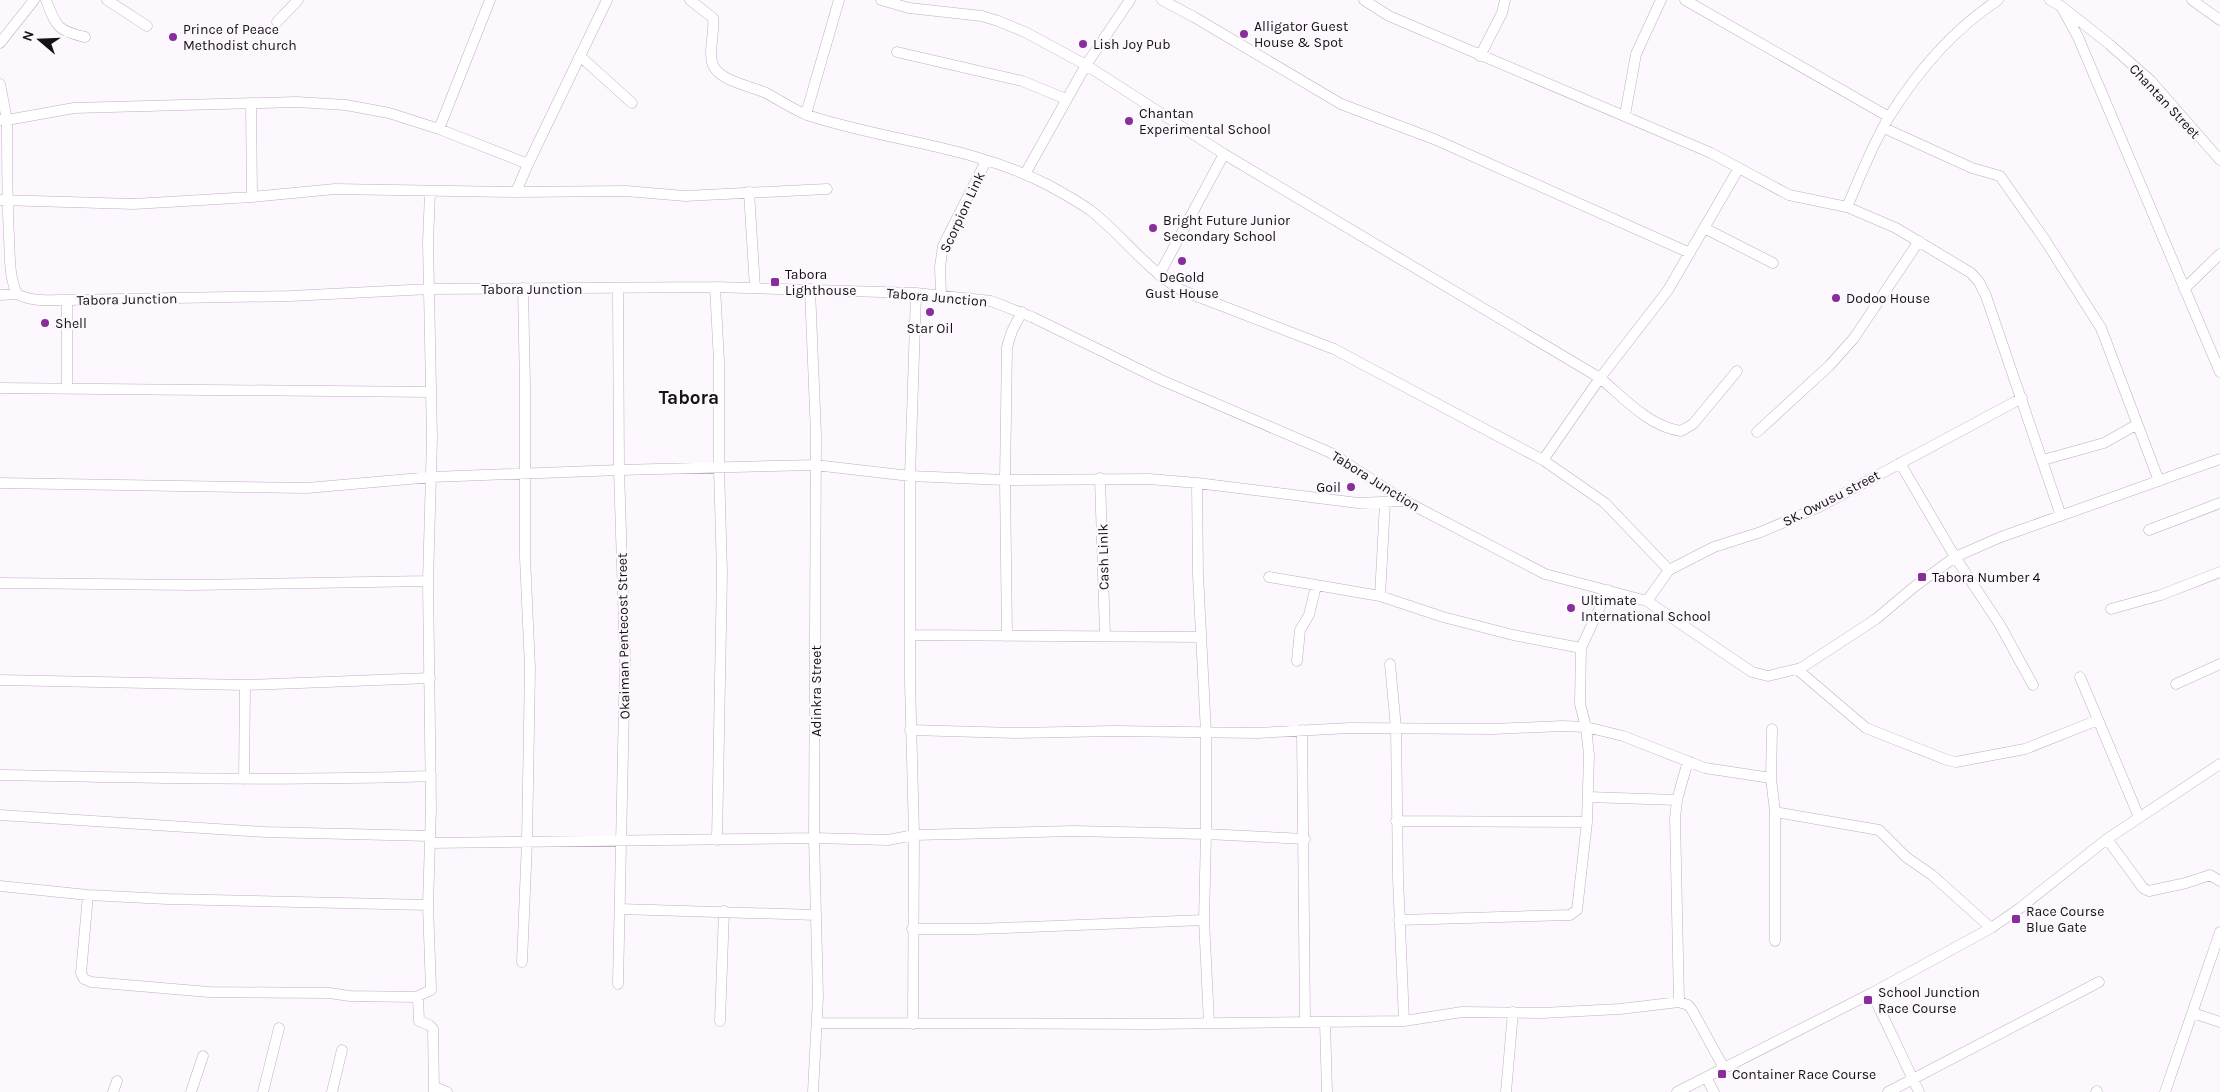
<svg xmlns="http://www.w3.org/2000/svg" width="2220" height="1092" font-family="Karla,sans-serif">
	<rect width="100%" height="100%" fill="#fdf7fe"/>
	<g fill="none" stroke-linecap="round" stroke-linejoin="round">
		<g stroke="#bdb0c0" stroke-width="11">
			<path id="minor" d="M46 0C56 26 57 31 85 37
				M107 0 147 26
				M690 0 713 18C715 32 707 56 714 67 722 81 749 86 764 92 778 99 792 109 807 115 886 141 973 146 1048 185 1061 192 1077 201 1090 210 1122 235 1146 269 1181 290L1334 349 1543 460
				M881 0 909 8 982 16 998 21 1025 32 1086 65 1025 174
				M1130 0 1086 65 1224 154 1600 378C1624 398 1648 426 1681 431L1693 424 1737 371
				M1162 0 1194 17 1341 104 1434 139 1690 253
				M1364 0 1389 16 1711 153 1789 195 1847 207 1896 228 1971 273 1979 282 1986 296 2061 516
				M1685 0 1889 117
				M2050 0 2061 6 2109 44 2151 81 2220 160
				M2192 0 2220 20
				M2061 6 2078 37 2220 372
				M277 22 298 0
				M0 43 34 0
				M897 52 1022 81 1066 99
				M1480 56 1502 13 1505 0
				M581 57 632 103
				M0 84 7 120 74 108 296 102 346 105 389 113 439 129 528 164
				M251 103 252 197
				M806 114 839 0
				M1625 115 1636 54 1661 0
				M1 120H7C7 159 7 198 9 237 10 256 9 277 17 294
				M1884 128 1972 168 2000 176 2045 240 2101 328 2159 481
				M439 129 490 0
				M516 192 528 164 607 0
				M749 192 755 288
				M0 200 134 204 252 197 335 189 516 192 626 191 685 196 827 189
				M1847 207C1860 177 1872 145 1889 117 1917 72 1954 29 1998 0
				M1704 228 1773 263
				M1159 275 1224 154
				M715 287 719 361V468L722 573 717 840
				M810 289 816 435 814 838 818 997 813 1092
				M2184 289 2220 254
				M17 294C31 302 51 300 67 300L290 296 430 289 715 287 916 293 991 301 1032 317 1161 380 1331 453 1405 501 1545 574 1647 601 1752 672 1768 676 1801 668 1876 619 1914 587 1955 557 2001 537 2220 459
				M0 295 17 294
				M941 295 940 267 943 246 986 161
				M0 388 431 392
				M67 388V300
				M1757 432 1829 366 1854 338 1919 241
				M2043 460 2104 443 2136 425
				M1900 463 1955 557 2000 625 2033 685
				M1100 478 1105 635
				M0 483 307 488 432 477 619 470 815 465 910 476 1005 480 1149 479 1197 483 1358 503 1405 501
				M1197 483 1198 575 1206 733V834L1204 920 1209 1023
				M2149 530 2220 503
				M1669 570 1605 503 1543 460 1600 378 1668 290 1739 168
				M1269 577 1380 596 1443 617 1513 635 1581 648
				M0 583 192 585 428 581
				M1380 596 1385 503
				M1647 601 1669 570 1714 547 1761 532 1817 508 2022 398
				M2111 609 2161 595 2220 572
				M910 635 1201 637
				M1007 636 1005 480 1007 347 1012 331 1022 312
				M1297 661 1300 630 1309 615 1316 586
				M1390 664 1396 728 1398 877 1404 1021
				M1798 670 1866 728 1947 760 1956 762 2025 749 2098 720
				M2080 677 2139 817
				M0 680 245 685 430 678
				M2176 684 2220 664
				M910 730 1015 733 1114 731 1257 733 1350 728 1493 729 1562 726 1586 727 1623 736 1705 768 1771 778 1775 812 1879 830 1906 857 1932 875 1991 928
				M1302 730 1305 1021
				M0 775C144 778 287 781 431 776
				M1771 778 1772 729
				M244 779 245 685
				M1588 797 1677 800
				M1775 812V941
				M0 815 265 832 430 836
				M1396 821 1587 822
				M2107 839 2143 888 2149 891 2186 883 2210 875 2220 881
				M430 843 814 838 888 840 914 835 1074 831 1206 834 1305 839
				M0 886 88 895 167 899 428 905
				M88 895 81 973 84 979 91 982 209 992 329 993 350 996 416 997 431 990 428 905 431 808 428 581 432 438 428 242 430 192
				M620 909 816 915
				M1399 920 1570 915 1577 910 1587 822 1589 755 1586 727 1580 704 1581 648 1608 590
				M912 929H977L1204 920
				M522 962 527 842 530 668 525 557V387L523 288
				M618 984 625 658 619 470 618 289
				M1872 993 1919 1092
				M418 997 419 1021 429 1025 433 1029 434 1092
				M1679 1002 1675 818 1677 800 1688 761
				M2193 1013 2220 1022
				M720 1021 724 911
				M1325 1022 1327 1092
				M818 1023 1150 1024 1404 1021 1462 1012 1542 1013 1620 1009 1679 1002 1688 1005 1692 1010 1724 1068
				M913 1024 914 835 910 682V476L916 293
				M1706 1077 1714 1092
				M434 1087 447 1092
				M113 1092 117 1081
				M191 1092 203 1056
				M263 1092 279 1028
				M332 1092 342 1050
				M1506 1092 1513 1012
				M1677 1092 1872 993 1991 928 2020 908 2107 839 2220 764
				M1888 1092 2099 982
				M2096 1092 2097 1091
				M2165 1092 2220 932"/>
		</g>
		<use href="#minor" stroke="#fff" stroke-width="10"/>
	</g>
	<g fill="#882e9a" stroke="#fdf7fe" stroke-width="2">
		<circle cx="1244" cy="34" r="5"/>
		<circle cx="173" cy="37" r="5"/>
		<circle cx="1083" cy="44" r="5"/>
		<circle cx="1129" cy="121" r="5"/>
		<circle cx="1153" cy="228" r="5"/>
		<circle cx="1182" cy="261" r="5"/>
		<rect x="770" y="277" width="10" height="10" rx="2.5"/>
		<circle cx="1836" cy="298" r="5"/>
		<circle cx="930" cy="312" r="5"/>
		<circle cx="45" cy="323" r="5"/>
		<circle cx="1351" cy="487" r="5"/>
		<rect x="1917" y="572" width="10" height="10" rx="2.5"/>
		<circle cx="1571" cy="608" r="5"/>
		<rect x="2011" y="914" width="10" height="10" rx="2.5"/>
		<rect x="1863" y="995" width="10" height="10" rx="2.5"/>
		<rect x="1717" y="1069" width="10" height="10" rx="2.5"/>
	</g>
	<g text-anchor="middle" stroke-width="4.5" stroke-linejoin="round" paint-order="stroke">
		<g font-size="14" fill="#161117" stroke="#fdf7fe" text-anchor="start">
			<text x="1254" y="31">Alligator Guest<tspan x="1254" dy="16">House &amp; Spot</tspan></text>
			<text x="183" y="34">Prince of Peace<tspan x="183" dy="16">Methodist church</tspan></text>
			<text x="1093" y="49">Lish Joy Pub</text>
			<text x="1139" y="118">Chantan<tspan x="1139" dy="16">Experimental School</tspan></text>
			<text x="1163" y="225">Bright Future Junior<tspan x="1163" dy="16">Secondary School</tspan></text>
			<text x="785" y="279">Tabora<tspan x="785" dy="16">Lighthouse</tspan></text>
			<text x="1182" y="282" text-anchor="middle">DeGold<tspan x="1182" dy="16">Gust House</tspan></text>
			<text x="1846" y="303">Dodoo House</text>
			<text x="55" y="328">Shell</text>
			<text x="930" y="333" text-anchor="middle">Star Oil</text>
			<text x="1341" y="492" text-anchor="end">Goil</text>
			<text x="1932" y="582">Tabora Number 4</text>
			<text x="1581" y="605">Ultimate<tspan x="1581" dy="16">International School</tspan></text>
			<text x="2026" y="916">Race Course<tspan x="2026" dy="16">Blue Gate</tspan></text>
			<text x="1878" y="997">School Junction<tspan x="1878" dy="16">Race Course</tspan></text>
			<text x="1732" y="1079">Container Race Course</text>
		</g>
		<g font-size="14" fill="#161117" stroke="#fdf7fe">
			<text transform="translate(2165 101) rotate(47)" y="5">Chantan Street</text>
			<text transform="translate(962 212) rotate(-65)" y="5">Scorpion Link</text>
			<text x="532" y="294">Tabora Junction</text>
			<text transform="translate(937 297) rotate(5)" y="5">Tabora Junction</text>
			<text transform="translate(127 299) rotate(-1)" y="5">Tabora Junction</text>
			<text transform="translate(1376 481) rotate(32)" y="5">Tabora Junction</text>
			<text transform="translate(1831 498) rotate(-27)" y="5">SK. Owusu street</text>
			<text transform="translate(1103 557) rotate(-91)" y="5">Cash Linlk</text>
			<text transform="translate(623 636) rotate(-91)" y="5">Okaiman Pentecost Street</text>
			<text transform="translate(816 691) rotate(-90)" y="5">Adinkra Street</text>
		</g>
		<g font-size="19" font-weight="bold" fill="#161117" stroke="#fdf7fe">
			<text x="689" y="404">Tabora</text>
		</g>
	</g>
	<g transform="translate(40 40) rotate(289)" stroke="#fdf7fe" stroke-width="4" paint-order="stroke">
	<path d="M0-4L9 19L0 12L-9 19Z" fill="#161117"/>
	<text y="-8" font-size="14" font-weight="bold" text-anchor="middle" fill="#161117">N</text>
	</g>
</svg>
